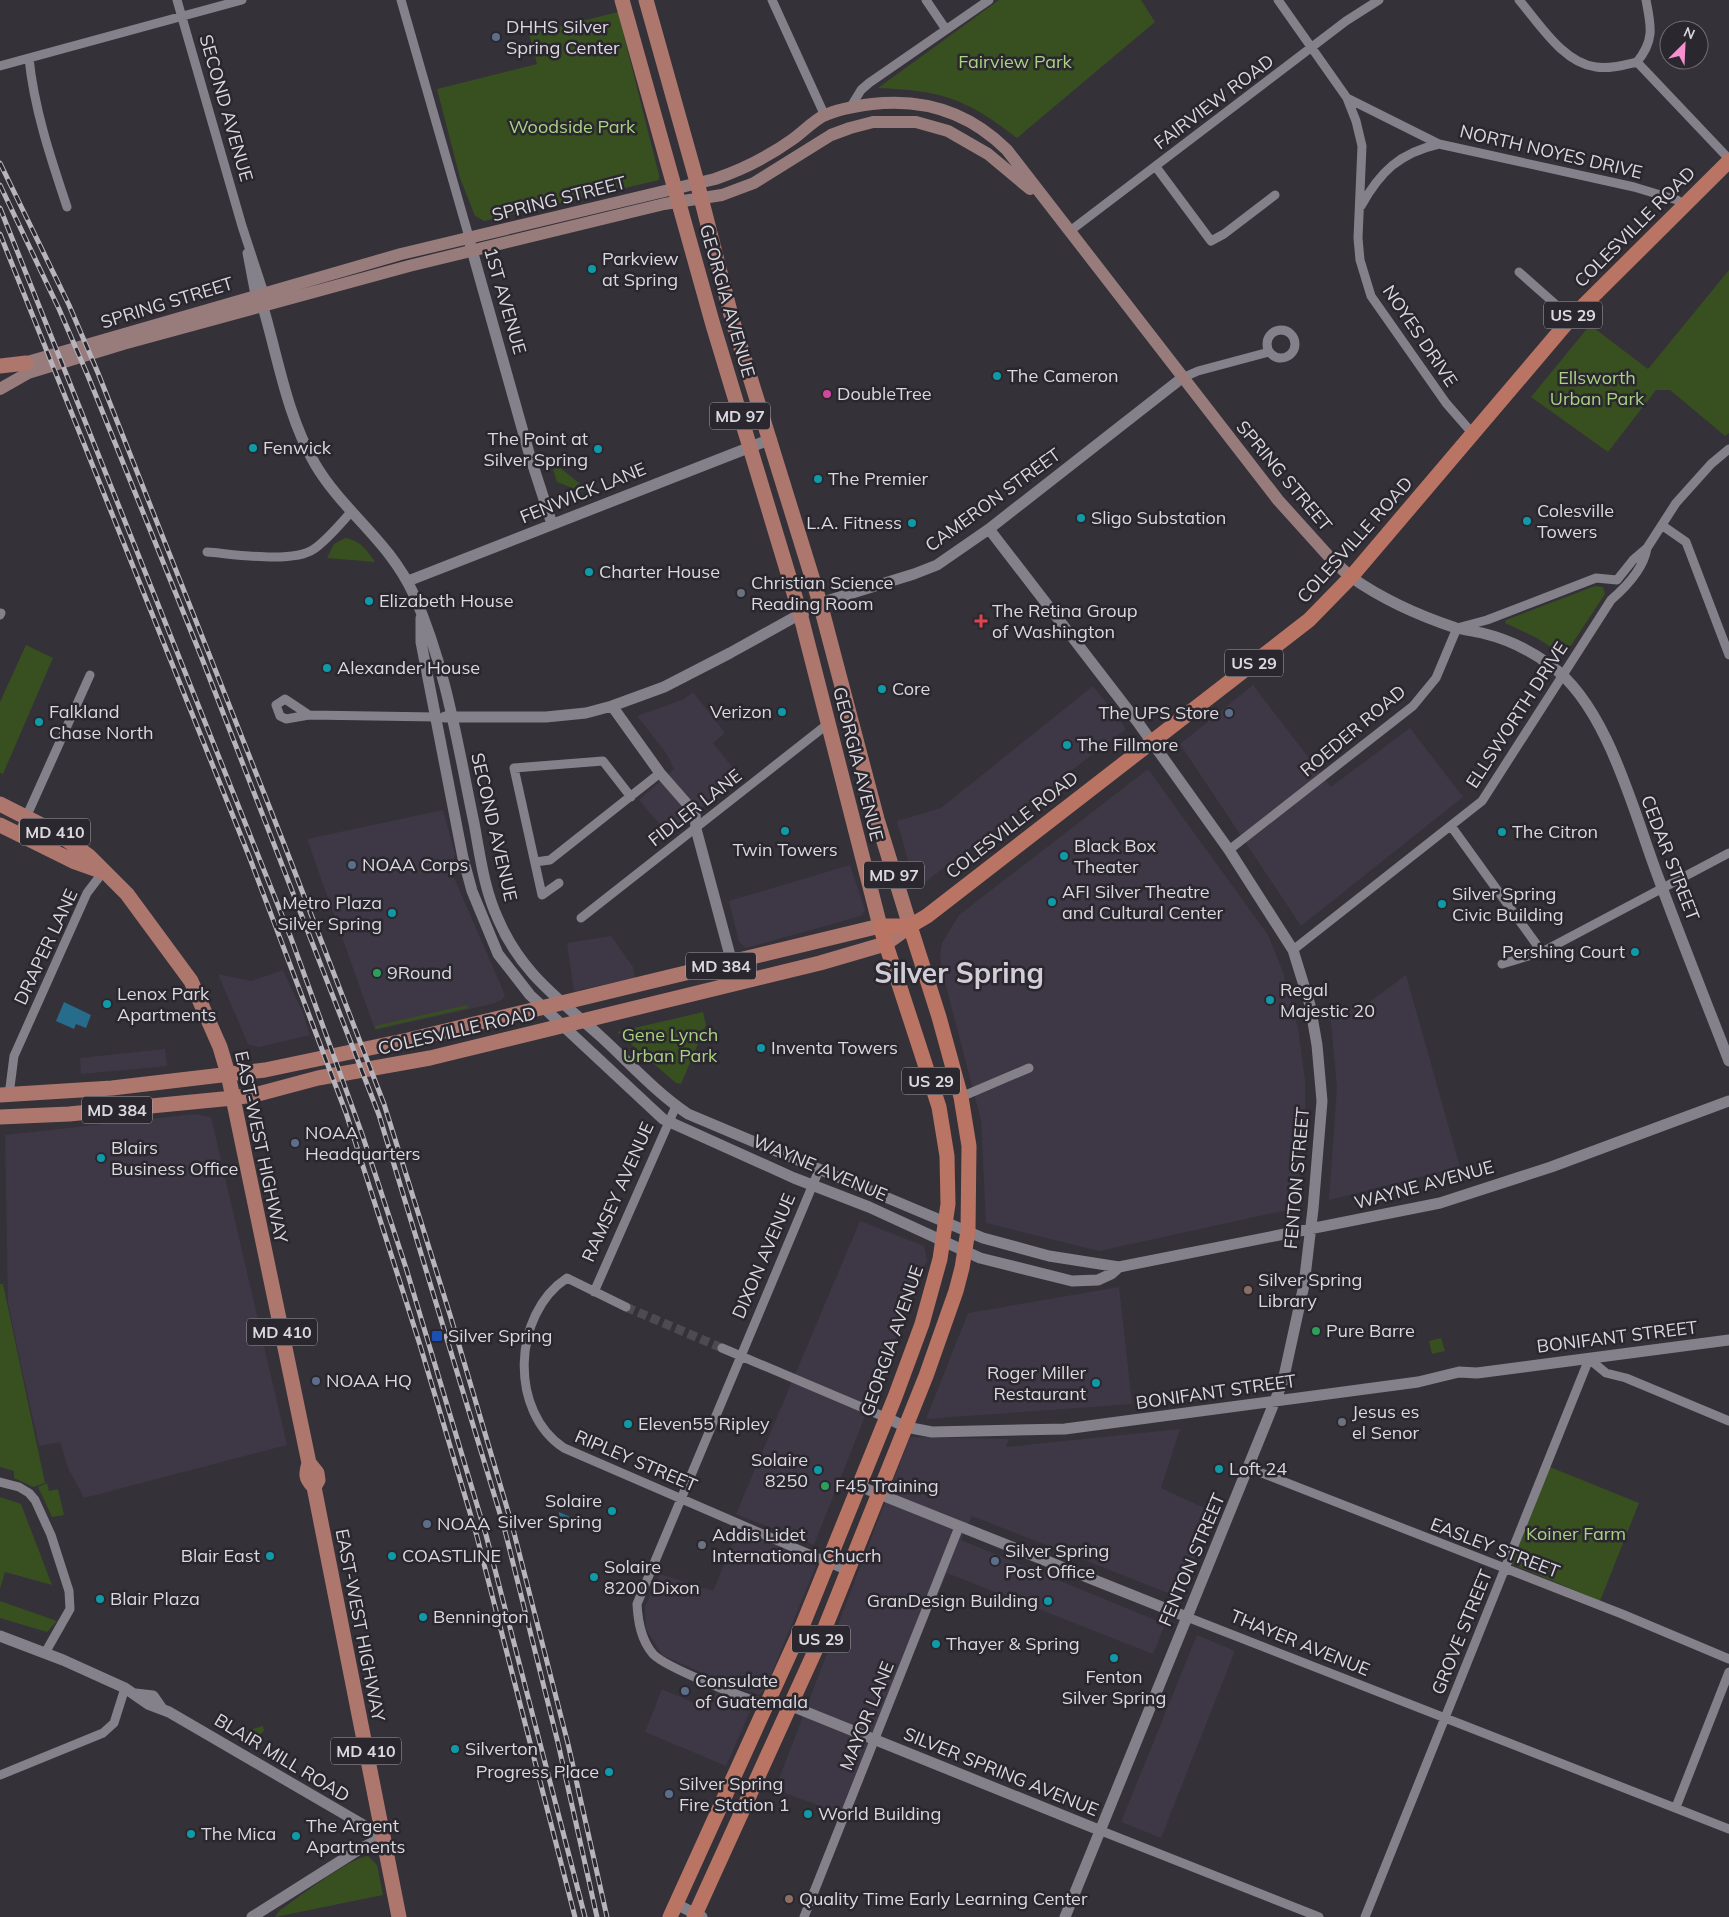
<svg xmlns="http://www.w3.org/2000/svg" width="1729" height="1917" font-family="Mulish,sans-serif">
	<rect width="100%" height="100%" fill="#343139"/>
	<path fill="#3e3846" d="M1253 685 1331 787 1410 728 1463 797 1301 926 1180 744Z
		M1093 686 1126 729 916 889 897 821 941 808Z
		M693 692 725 733 713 743 740 777 668 834 639 800 674 769 666 753 637 716 684 699Z
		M1148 769 1268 935 1283 972 1298 1028 1305 1080V1128L1298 1200 1287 1210 1099 1251 986 1223 981 1120 942 971 940 956 942 943 959 915Z
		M443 810 455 854 452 873 505 995 502 1000 492 1004 375 1030 307 839Z
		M850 865 865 910 861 916 746 948 739 942 729 901Z
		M611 936 633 967 635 978 574 991 567 943Z
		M283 970 303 1013 310 1035 259 1047 248 1044 218 974 251 981Z
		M1406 975 1460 1167 1329 1200 1337 1088 1330 1013 1368 1003Z
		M165 1049 167 1066 81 1074 80 1058Z
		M195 1114 211 1117 287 1445 84 1498 68 1468 60 1442 39 1446 21 1365 8 1303 5 1135Z
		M860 1221 924 1246 927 1260 814 1545 736 1514Z
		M1119 1287 1132 1404 926 1419 968 1313Z
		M1180 1429 1161 1488 1213 1512 1178 1597 972 1516 961 1540 1165 1624 1153 1654 947 1573 843 1815 775 1789 910 1437 1009 1439 1006 1447Z
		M739 1528 809 1558 816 1566 765 1689 759 1695 718 1680 662 1655 646 1629 645 1607 660 1574 713 1591Z
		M1197 1635 1235 1651 1161 1838 1121 1822Z
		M662 1689 708 1709 717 1690 749 1703 751 1709 726 1766 645 1732Z"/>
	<path fill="#384f20" d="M999 0H1141L1155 22 1017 138C965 98 943 91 878 88Z
		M618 12 659 175V180L484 221 475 216 460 178 437 89 537 64 529 34Z
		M1729 270V433L1725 436 1670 390H1656L1608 452 1531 397 1590 325 1648 369Z
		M559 467 583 486 586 491H580L557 482 553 469Z
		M345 538C361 541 366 549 375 562L327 558 334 544Z
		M1595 586 1603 587 1605 594 1568 650H1556L1535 637 1505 623 1506 620Z
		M26 645 53 658 3 774 0 773V702Z
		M467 1005 468 1008 376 1029 375 1026Z
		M703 1012 706 1025 681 1084 676 1083 617 1032Z
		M0 1284H3L45 1483 33 1487 14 1478V1471L0 1467Z
		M1441 1338 1445 1351 1432 1354 1429 1341Z
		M1550 1467 1639 1503 1600 1601 1512 1564Z
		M47 1483 49 1491 58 1489 64 1515 52 1517 38 1487Z
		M0 1497 21 1504 52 1585 5 1572 0 1589Z
		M0 1601 57 1621 47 1632 0 1618Z
		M263 1726 264 1731 256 1738 245 1731Z
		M368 1856 377 1865 383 1895 275 1917 279 1911C296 1899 351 1857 368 1856Z"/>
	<path fill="#286c8c" d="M64 1002 91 1015 86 1028 76 1024 74 1029 56 1021Z
		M559 1512 577 1520 574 1527 559 1521Z"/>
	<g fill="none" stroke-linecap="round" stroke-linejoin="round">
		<path stroke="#4d4a52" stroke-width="9" stroke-dasharray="9 4.5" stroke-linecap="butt" d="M626 1307 722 1348"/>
		<path stroke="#84818a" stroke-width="9" d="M177 0 242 226 264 293
			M401 0 469 237
			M772 0 825 116
			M926 0 945 28
			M1278 0 1347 98 1356 121 1362 146 1358 238 1360 260 1371 296 1446 403 1473 434
			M1519 0C1539 23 1563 63 1596 67 1610 69 1624 65 1637 62
			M29 58C34 109 51 159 67 207
			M1637 62 1729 159
			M1637 62C1655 40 1651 26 1646 0
			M0 66 242 0
			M1347 98 1439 144 1634 187 1677 200 1683 204
			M850 108 861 90 869 83 989 0
			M1156 167 1211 241 1224 234 1275 195
			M1361 206C1380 172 1399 153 1439 144
			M1070 231 1346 21 1379 0
			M247 253 255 295
			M1519 272 1571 318
			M1267 344a14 14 0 1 1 28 0a14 14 0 1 1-28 0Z
			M1182 378 1198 371 1269 352
			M1663 526 1686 542 1729 655
			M207 552C234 554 292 564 314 549 328 539 340 524 352 511
			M0 615 1 613
			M309 715 285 699 276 705 280 716 286 719 309 715 436 717
			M1451 826 1542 952
			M19 833 90 675
			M1229 850 1413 706 1436 678 1457 628 1487 620 1596 578 1617 580 1633 560 1647 548 1676 503 1711 464 1729 449
			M535 862 550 860 660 773
			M559 883 542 895 514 768 603 761 631 797
			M581 918 829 723
			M1293 950 1482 801 1611 600C1626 587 1644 568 1647 548
			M1502 964 1542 952 1729 853
			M9 1095 14 1056 87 893 103 872
			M961 1097 1029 1068
			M594 1292 676 1106
			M626 1307 567 1278C512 1314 509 1412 564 1448L848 1571
			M722 1348 887 1418
			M1249 1468 1622 1614 1729 1659
			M0 1482 19 1487 29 1493 35 1500 51 1535 69 1591 70 1609 45 1653
			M1187 1617 1729 1829
			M765 1704C744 1698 666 1668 653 1654 641 1640 638 1622 637 1604L819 1170
			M0 1775 103 1733 114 1723 125 1688
			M1676 1807 1729 1672
			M1099 1830 1319 1917
			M804 1917 959 1527
			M1365 1917 1589 1359 1606 1373 1626 1378 1729 1421"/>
		<path stroke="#84818a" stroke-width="11" d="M470 243 529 453 552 524
			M257 299 263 307C278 358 287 416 315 464 344 513 389 540 414 595 446 666 458 747 474 823 480 855 484 889 498 919 521 973 558 998 599 1035 629 1062 655 1092 688 1114L983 1238 1049 1256 1119 1267 1440 1203 1551 1167 1729 1101
			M989 529 1139 724 1229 850 1293 950 1310 1005 1317 1045 1322 1101 1313 1209 1304 1285 1283 1381 1065 1917
			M1351 577C1382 599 1420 616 1456 628 1465 630 1474 631 1482 633 1507 639 1530 650 1550 665 1607 705 1633 810 1657 874 1680 937 1705 999 1729 1061
			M408 581 771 439
			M421 618V642L463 858 472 891 498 954 530 995 663 1119 794 1178 869 1207 980 1258 1072 1281 1098 1280 1111 1274 1119 1267
			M612 706 660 773 695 813 696 829 732 963
			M445 717H546L586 713 612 706 664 687 730 653 820 603 914 574 937 565 989 529 1182 378
			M887 1418 906 1427 932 1432 1065 1429 1418 1382 1459 1372 1477 1373 1729 1340
			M859 1486 1187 1617
			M0 1636 63 1660 125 1688 148 1704 169 1712 384 1837
			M135 1694 153 1696 162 1709
			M765 1704 789 1705 1099 1830
			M676 1904 702 1917
			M252 1917 358 1850 384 1837"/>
		<path stroke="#987c7c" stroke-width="12" d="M17 365 401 254 715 179C744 169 768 157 793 139 803 132 812 122 823 116 838 109 856 106 872 104 924 98 970 113 1007 150L1278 500 1333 561 1351 577
			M0 389 28 373 123 344 409 266 664 204 722 195 754 183 831 135 850 128 873 122H916L948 131 988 154 1030 189"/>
		<path stroke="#ad776e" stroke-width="15" d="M0 366 26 363
			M0 804 57 833 89 856 127 894 191 981 220 1047 228 1074 309 1463 317 1473 318 1480 314 1487
			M0 825 75 862 103 872
			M0 1095 112 1088 265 1070 408 1040 880 926 800 613 713 325 622 0
			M0 1117 69 1114 233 1098 258 1094 318 1078 430 1058 820 963 885 944 910 926 877 819 820 603 732 319 697 182 646 0
			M309 1463C306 1474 305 1478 314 1487L399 1917"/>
		<path stroke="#ba7464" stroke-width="15" d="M670 1917 801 1629 895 1397 922 1324 940 1259 948 1204 947 1156 939 1107 880 926H910L927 916 1309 620 1351 577 1571 318 1729 161
			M694 1917 820 1640 926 1376 956 1291 962 1268 968 1231 969 1146 961 1097 939 1017 910 926"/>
		<g stroke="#b7b4bb" stroke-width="5">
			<path id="rail" d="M0 163 69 305 98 373 284 844 384 1104 451 1318 512 1525 568 1744 607 1917
				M0 185 59 309 88 376 201 656 379 1115 504 1527 558 1743 597 1917
				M0 208 291 938 362 1134 406 1268 486 1535 585 1917
				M0 234 249 856 346 1113 420 1345 476 1533 575 1917"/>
		</g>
		<use href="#rail" stroke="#2a272f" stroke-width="3" stroke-dasharray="9" stroke-linecap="butt"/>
	</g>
	<g fill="#5c6f8a" stroke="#2a272f" stroke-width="2">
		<circle cx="496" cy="37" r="5"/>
		<circle cx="1229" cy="713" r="5"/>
		<circle cx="352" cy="865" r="5"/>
		<circle cx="295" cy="1143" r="5"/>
		<circle cx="316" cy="1381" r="5"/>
		<circle cx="427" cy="1524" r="5"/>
		<circle cx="995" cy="1561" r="5"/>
		<circle cx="685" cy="1691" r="5"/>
		<circle cx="669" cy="1794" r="5"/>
	</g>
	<g fill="#0f9aa8" stroke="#2a272f" stroke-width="2">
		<circle cx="592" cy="269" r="5"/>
		<circle cx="997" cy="376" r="5"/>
		<circle cx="253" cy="448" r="5"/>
		<circle cx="598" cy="449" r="5"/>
		<circle cx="818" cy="479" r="5"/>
		<circle cx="1081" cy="518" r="5"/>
		<circle cx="1527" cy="521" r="5"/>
		<circle cx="912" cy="523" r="5"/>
		<circle cx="589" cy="572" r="5"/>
		<circle cx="369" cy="601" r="5"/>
		<circle cx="327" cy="668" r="5"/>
		<circle cx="882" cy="689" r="5"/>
		<circle cx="782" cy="712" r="5"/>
		<circle cx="39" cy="722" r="5"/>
		<circle cx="1067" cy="745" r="5"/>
		<circle cx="785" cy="831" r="5"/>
		<circle cx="1502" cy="832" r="5"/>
		<circle cx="1064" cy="856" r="5"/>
		<circle cx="1052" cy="902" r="5"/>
		<circle cx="1442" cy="904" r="5"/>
		<circle cx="392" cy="913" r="5"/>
		<circle cx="1635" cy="952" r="5"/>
		<circle cx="1270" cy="1000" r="5"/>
		<circle cx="107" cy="1004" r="5"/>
		<circle cx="761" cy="1048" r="5"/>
		<circle cx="101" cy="1158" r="5"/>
		<circle cx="1096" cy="1383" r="5"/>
		<circle cx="628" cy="1424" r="5"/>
		<circle cx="1219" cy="1469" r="5"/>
		<circle cx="818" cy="1470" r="5"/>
		<circle cx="612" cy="1511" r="5"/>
		<circle cx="270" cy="1556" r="5"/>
		<circle cx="392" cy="1556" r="5"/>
		<circle cx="594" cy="1577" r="5"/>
		<circle cx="100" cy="1599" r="5"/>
		<circle cx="1048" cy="1601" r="5"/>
		<circle cx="423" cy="1617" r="5"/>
		<circle cx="936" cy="1644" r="5"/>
		<circle cx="1114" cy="1658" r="5"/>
		<circle cx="455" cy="1749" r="5"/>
		<circle cx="609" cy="1772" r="5"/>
		<circle cx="808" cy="1814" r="5"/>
		<circle cx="191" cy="1834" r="5"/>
		<circle cx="296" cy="1836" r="5"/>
	</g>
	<circle fill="#d1479c" stroke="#2a272f" stroke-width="2" cx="827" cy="394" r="5"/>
	<g fill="#6b7280" stroke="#2a272f" stroke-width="2">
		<circle cx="741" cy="593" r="5"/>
		<circle cx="1342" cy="1422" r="5"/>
		<circle cx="702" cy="1545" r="5"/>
	</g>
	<path fill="#e0444e" stroke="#2a272f" stroke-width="2" d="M978.5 613.5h5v5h5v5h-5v5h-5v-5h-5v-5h5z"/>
	<g fill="#2e9e5b" stroke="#2a272f" stroke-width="2">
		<circle cx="377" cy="973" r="5"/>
		<circle cx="1316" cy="1331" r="5"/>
		<circle cx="825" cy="1486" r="5"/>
	</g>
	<g fill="#8d6e63" stroke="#2a272f" stroke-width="2">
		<circle cx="1248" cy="1290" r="5"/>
		<circle cx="789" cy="1899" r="5"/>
	</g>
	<rect fill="#1a4fb4" stroke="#2a272f" stroke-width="2" x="431" y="1330" width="12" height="12" rx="2.5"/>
	<g text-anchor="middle" stroke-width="5" stroke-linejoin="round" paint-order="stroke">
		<g fill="#2a272f" stroke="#a6a4aa" stroke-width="1">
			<rect x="1544" y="301.5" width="58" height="27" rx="4"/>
			<rect x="710" y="402.5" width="60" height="27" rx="4"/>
			<rect x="1225" y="649.5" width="58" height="27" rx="4"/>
			<rect x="20" y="818.5" width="70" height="27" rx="4"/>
			<rect x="864" y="861.5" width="60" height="27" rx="4"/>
			<rect x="686" y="952.5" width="70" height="27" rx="4"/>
			<rect x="902" y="1067.5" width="58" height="27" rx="4"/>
			<rect x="82" y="1096.5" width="70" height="27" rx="4"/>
			<rect x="247" y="1318.5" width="70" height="27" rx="4"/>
			<rect x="792" y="1625.5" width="58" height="27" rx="4"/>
			<rect x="331" y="1737.5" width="70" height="27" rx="4"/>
		</g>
		<g font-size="16" font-weight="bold" fill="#dbd9df">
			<text x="1573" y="321">US 29</text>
			<text x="740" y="422">MD 97</text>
			<text x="1254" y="669">US 29</text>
			<text x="55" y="838">MD 410</text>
			<text x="894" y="881">MD 97</text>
			<text x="721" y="972">MD 384</text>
			<text x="931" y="1087">US 29</text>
			<text x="117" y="1116">MD 384</text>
			<text x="282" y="1338">MD 410</text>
			<text x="821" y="1645">US 29</text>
			<text x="366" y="1757">MD 410</text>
		</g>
		<g font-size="18" fill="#dbd9df" stroke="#2a272f" text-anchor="start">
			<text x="506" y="33">DHHS Silver<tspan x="506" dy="21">Spring Center</tspan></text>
			<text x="602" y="265">Parkview<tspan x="602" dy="21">at Spring</tspan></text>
			<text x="1007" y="382">The Cameron</text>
			<text x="837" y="400">DoubleTree</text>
			<text x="588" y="445" text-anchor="end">The Point at<tspan x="588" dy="21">Silver Spring</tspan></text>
			<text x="263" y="454">Fenwick</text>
			<text x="828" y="485">The Premier</text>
			<text x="1537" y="517">Colesville<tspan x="1537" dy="21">Towers</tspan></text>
			<text x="1091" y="524">Sligo Substation</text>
			<text x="902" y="529" text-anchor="end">L.A. Fitness</text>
			<text x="599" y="578">Charter House</text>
			<text x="751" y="589">Christian Science<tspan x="751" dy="21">Reading Room</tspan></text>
			<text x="379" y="607">Elizabeth House</text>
			<text x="992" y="617">The Retina Group<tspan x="992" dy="21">of Washington</tspan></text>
			<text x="337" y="674">Alexander House</text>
			<text x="892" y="695">Core</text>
			<text x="49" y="718">Falkland<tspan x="49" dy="21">Chase North</tspan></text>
			<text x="772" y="718" text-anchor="end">Verizon</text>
			<text x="1219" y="719" text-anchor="end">The UPS Store</text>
			<text x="1077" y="751">The Fillmore</text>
			<text x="1512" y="838">The Citron</text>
			<text x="1074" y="852">Black Box<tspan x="1074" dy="21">Theater</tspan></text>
			<text x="785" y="856" text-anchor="middle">Twin Towers</text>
			<text x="362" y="871">NOAA Corps</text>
			<text x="1062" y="898">AFI Silver Theatre<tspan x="1062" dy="21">and Cultural Center</tspan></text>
			<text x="1452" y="900">Silver Spring<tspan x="1452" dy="21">Civic Building</tspan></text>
			<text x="382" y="909" text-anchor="end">Metro Plaza<tspan x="382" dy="21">Silver Spring</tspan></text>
			<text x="1625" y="958" text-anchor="end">Pershing Court</text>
			<text x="387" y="979">9Round</text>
			<text x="1280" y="996">Regal<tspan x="1280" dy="21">Majestic 20</tspan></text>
			<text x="117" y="1000">Lenox Park<tspan x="117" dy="21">Apartments</tspan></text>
			<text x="771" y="1054">Inventa Towers</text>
			<text x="305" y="1139">NOAA<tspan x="305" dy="21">Headquarters</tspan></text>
			<text x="111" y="1154">Blairs<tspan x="111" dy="21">Business Office</tspan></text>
			<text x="1258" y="1286">Silver Spring<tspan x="1258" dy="21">Library</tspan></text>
			<text x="1326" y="1337">Pure Barre</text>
			<text x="448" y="1342">Silver Spring</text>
			<text x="1086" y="1379" text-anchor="end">Roger Miller<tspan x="1086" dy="21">Restaurant</tspan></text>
			<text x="326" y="1387">NOAA HQ</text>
			<text x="1352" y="1418">Jesus es<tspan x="1352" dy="21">el Senor</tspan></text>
			<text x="638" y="1430">Eleven55 Ripley</text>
			<text x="808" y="1466" text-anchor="end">Solaire<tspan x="808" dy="21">8250</tspan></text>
			<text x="1229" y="1475">Loft 24</text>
			<text x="835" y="1492">F45 Training</text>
			<text x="602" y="1507" text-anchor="end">Solaire<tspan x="602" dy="21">Silver Spring</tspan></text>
			<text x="437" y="1530">NOAA</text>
			<text x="712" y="1541">Addis Lidet<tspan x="712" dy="21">International Chucrh</tspan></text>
			<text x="1005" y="1557">Silver Spring<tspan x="1005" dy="21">Post Office</tspan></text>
			<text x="260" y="1562" text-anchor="end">Blair East</text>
			<text x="402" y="1562">COASTLINE</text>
			<text x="604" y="1573">Solaire<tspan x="604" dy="21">8200 Dixon</tspan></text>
			<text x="110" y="1605">Blair Plaza</text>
			<text x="1038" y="1607" text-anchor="end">GranDesign Building</text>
			<text x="433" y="1623">Bennington</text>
			<text x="946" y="1650">Thayer &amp; Spring</text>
			<text x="1114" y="1683" text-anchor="middle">Fenton<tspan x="1114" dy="21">Silver Spring</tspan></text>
			<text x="695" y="1687">Consulate<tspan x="695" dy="21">of Guatemala</tspan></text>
			<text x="465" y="1755">Silverton</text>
			<text x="599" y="1778" text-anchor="end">Progress Place</text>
			<text x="679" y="1790">Silver Spring<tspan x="679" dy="21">Fire Station 1</tspan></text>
			<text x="818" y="1820">World Building</text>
			<text x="306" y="1832">The Argent<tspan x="306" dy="21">Apartments</tspan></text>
			<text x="201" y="1840">The Mica</text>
			<text x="799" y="1905">Quality Time Early Learning Center</text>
		</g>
		<g font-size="18" fill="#a9d283" stroke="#2a272f">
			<text x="1015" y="68">Fairview Park</text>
			<text x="572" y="133">Woodside Park</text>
			<text x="1597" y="384">Ellsworth<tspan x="1597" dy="21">Urban Park</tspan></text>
			<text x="670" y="1041">Gene Lynch<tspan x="670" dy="21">Urban Park</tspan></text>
			<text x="1576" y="1540">Koiner Farm</text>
		</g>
		<g font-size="18" fill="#dbd9df" stroke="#2a272f">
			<text transform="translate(1214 102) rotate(-37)" y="6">FAIRVIEW ROAD</text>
			<text transform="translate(226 108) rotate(74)" y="6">SECOND AVENUE</text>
			<text transform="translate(1551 152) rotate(13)" y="6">NORTH NOYES DRIVE</text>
			<text transform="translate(559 199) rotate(-14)" y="6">SPRING STREET</text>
			<text transform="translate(1635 227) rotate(-45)" y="6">COLESVILLE ROAD</text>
			<text transform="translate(505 301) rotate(74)" y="6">1ST AVENUE</text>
			<text transform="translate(727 301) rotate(74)" y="6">GEORGIA AVENUE</text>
			<text transform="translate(167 303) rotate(-17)" y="6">SPRING STREET</text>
			<text transform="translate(1420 336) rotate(56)" y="6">NOYES DRIVE</text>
			<text transform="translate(1284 476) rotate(50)" y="6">SPRING STREET</text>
			<text transform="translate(583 493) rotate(-22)" y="6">FENWICK LANE</text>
			<text transform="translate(993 500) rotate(-36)" y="6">CAMERON STREET</text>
			<text transform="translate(1355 540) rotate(-48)" y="6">COLESVILLE ROAD</text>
			<text transform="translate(1517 715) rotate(-57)" y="6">ELLSWORTH DRIVE</text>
			<text transform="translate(1353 731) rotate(-40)" y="6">ROEDER ROAD</text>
			<text transform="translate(858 764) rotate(76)" y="6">GEORGIA AVENUE</text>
			<text transform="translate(695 808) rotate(-38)" y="6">FIDLER LANE</text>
			<text transform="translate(1012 825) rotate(-38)" y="6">COLESVILLE ROAD</text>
			<text transform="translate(494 827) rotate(77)" y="6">SECOND AVENUE</text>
			<text transform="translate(1670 858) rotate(69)" y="6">CEDAR STREET</text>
			<text transform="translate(46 947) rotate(-65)" y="6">DRAPER LANE</text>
			<text transform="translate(457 1031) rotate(-13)" y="6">COLESVILLE ROAD</text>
			<text transform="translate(261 1147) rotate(78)" y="6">EAST-WEST HIGHWAY</text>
			<text transform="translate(820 1168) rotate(23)" y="6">WAYNE AVENUE</text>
			<text transform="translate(1297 1178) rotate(-85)" y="6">FENTON STREET</text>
			<text transform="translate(1424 1185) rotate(-15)" y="6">WAYNE AVENUE</text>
			<text transform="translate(618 1192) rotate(-66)" y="6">RAMSEY AVENUE</text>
			<text transform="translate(764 1256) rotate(-67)" y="6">DIXON AVENUE</text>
			<text transform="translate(1617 1337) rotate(-7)" y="6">BONIFANT STREET</text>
			<text transform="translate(892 1341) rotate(-71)" y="6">GEORGIA AVENUE</text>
			<text transform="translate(1216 1392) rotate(-8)" y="6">BONIFANT STREET</text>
			<text transform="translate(636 1461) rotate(23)" y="6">RIPLEY STREET</text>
			<text transform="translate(1495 1548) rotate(21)" y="6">EASLEY STREET</text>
			<text transform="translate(1192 1560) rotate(-67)" y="6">FENTON STREET</text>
			<text transform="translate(360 1625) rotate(79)" y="6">EAST-WEST HIGHWAY</text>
			<text transform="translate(1462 1632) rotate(-68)" y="6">GROVE STREET</text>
			<text transform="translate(1300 1643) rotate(22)" y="6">THAYER AVENUE</text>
			<text transform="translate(867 1716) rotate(-68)" y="6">MAYOR LANE</text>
			<text transform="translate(282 1758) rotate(31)" y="6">BLAIR MILL ROAD</text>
			<text transform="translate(1001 1772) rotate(22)" y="6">SILVER SPRING AVENUE</text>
		</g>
		<g font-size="28" font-weight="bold" fill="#d2ced8" stroke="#2a272f">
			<text x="959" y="983">Silver Spring</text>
		</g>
	</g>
	<g transform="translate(1684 45) rotate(24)"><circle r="24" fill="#2a272f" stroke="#716e75"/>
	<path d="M0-4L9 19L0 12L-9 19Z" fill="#f790ce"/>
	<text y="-8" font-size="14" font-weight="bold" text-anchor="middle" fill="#dbd9df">N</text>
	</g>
</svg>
